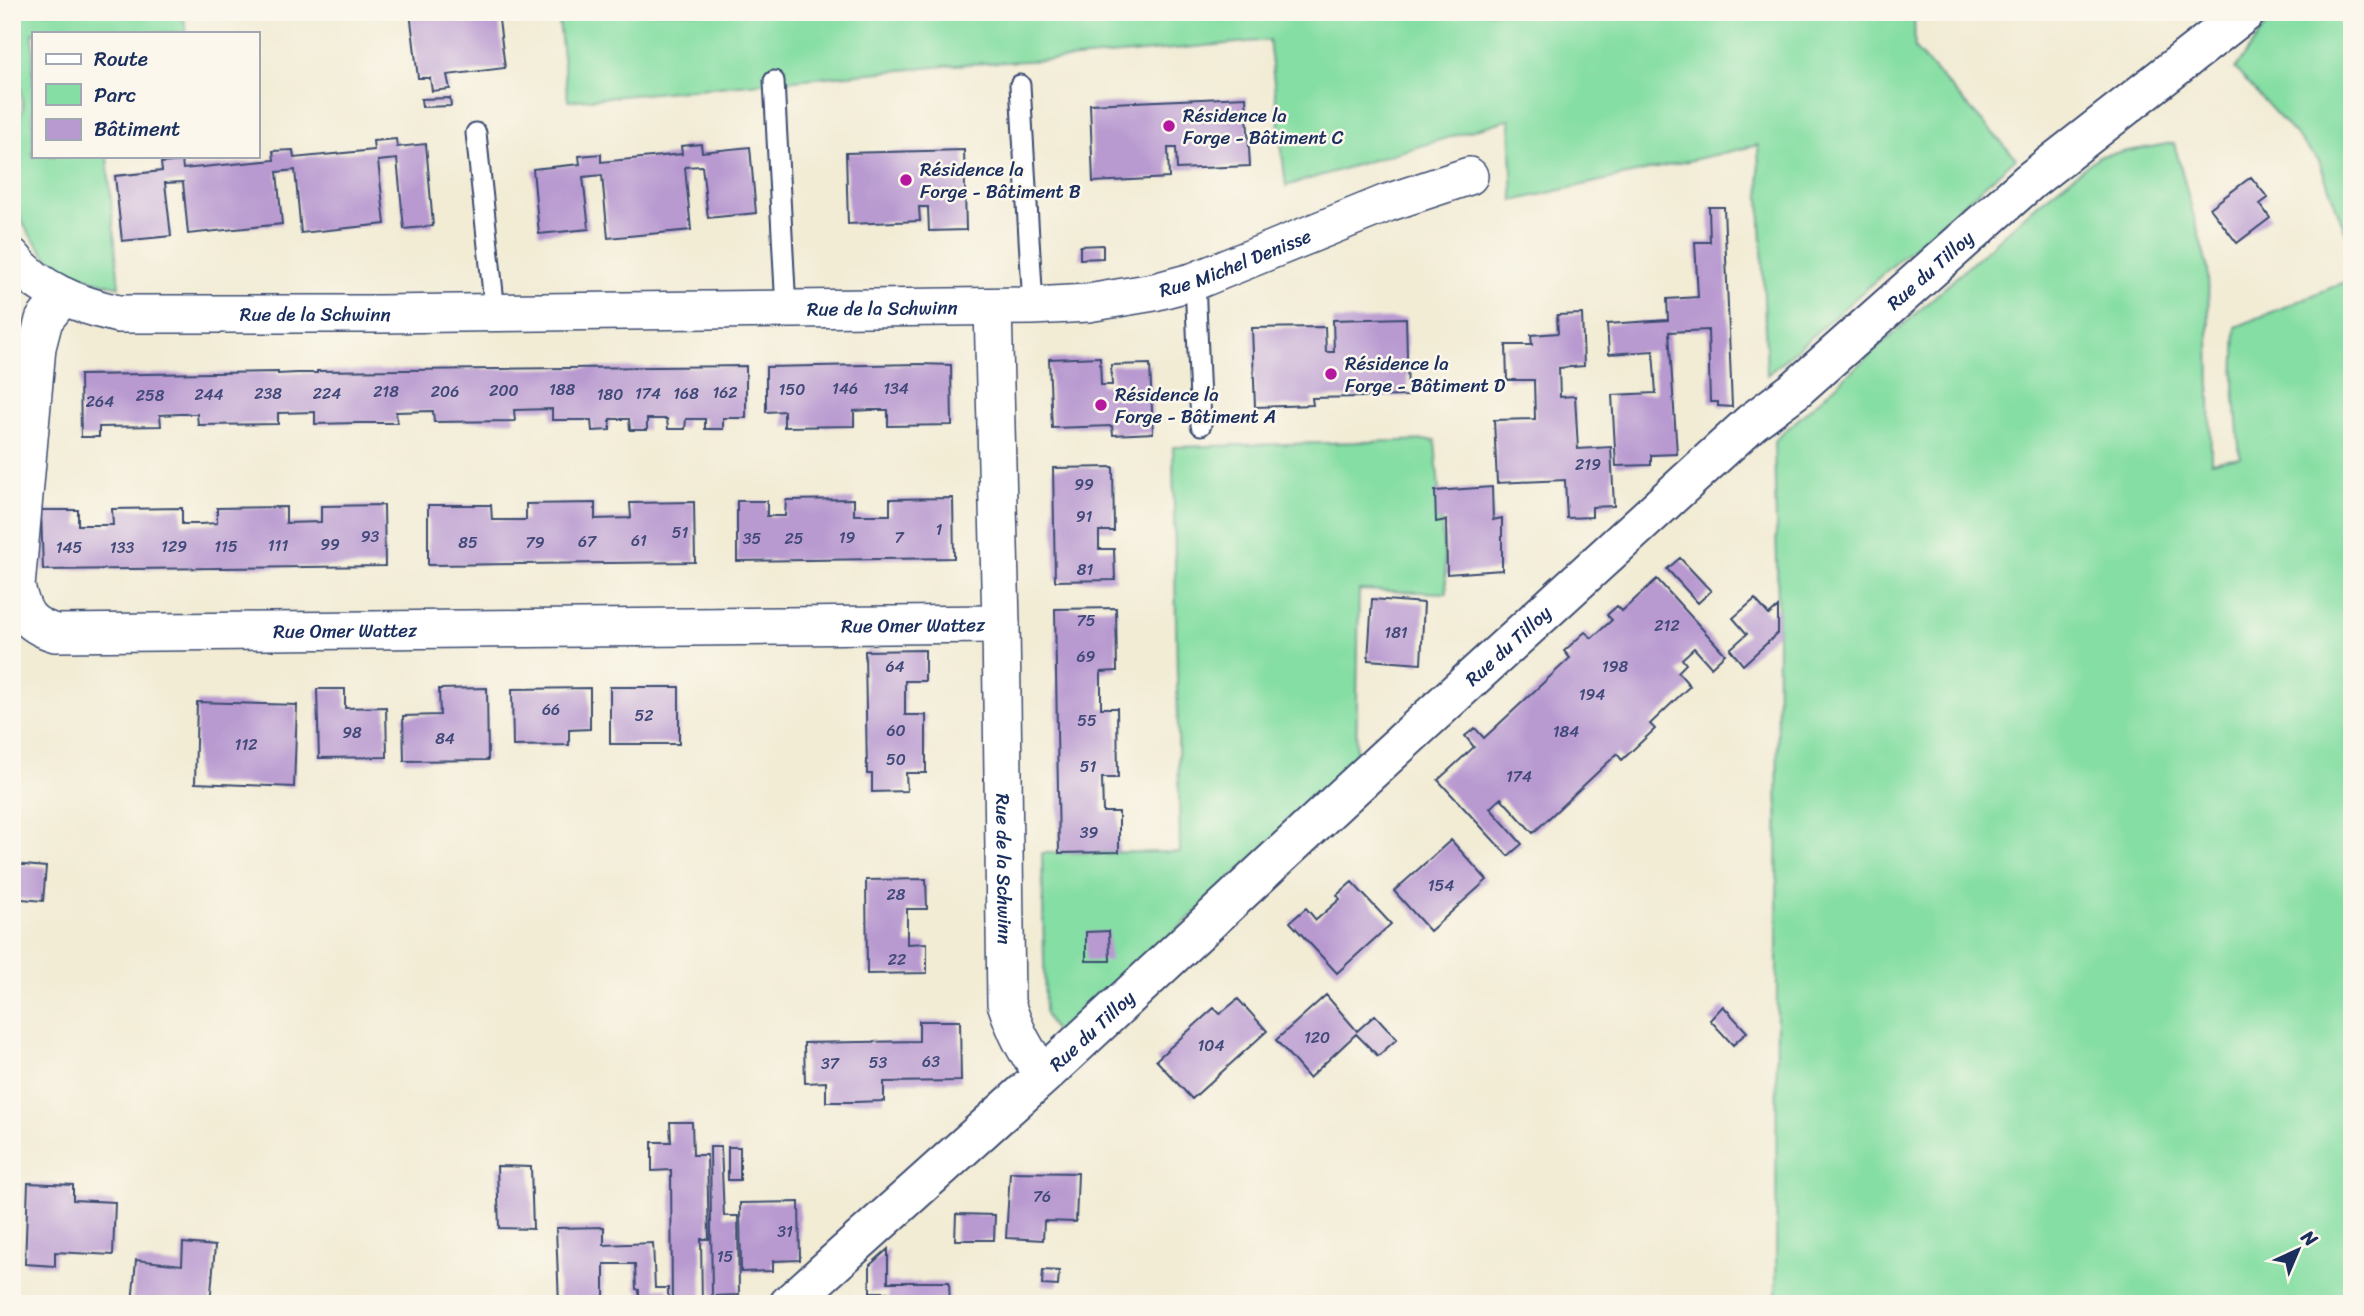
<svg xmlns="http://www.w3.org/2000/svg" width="2364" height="1316" font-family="Sriracha,sans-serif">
	<rect width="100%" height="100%" fill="#fbf7ec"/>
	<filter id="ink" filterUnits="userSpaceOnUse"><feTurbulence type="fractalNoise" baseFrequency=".0143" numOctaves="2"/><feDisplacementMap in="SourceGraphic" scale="14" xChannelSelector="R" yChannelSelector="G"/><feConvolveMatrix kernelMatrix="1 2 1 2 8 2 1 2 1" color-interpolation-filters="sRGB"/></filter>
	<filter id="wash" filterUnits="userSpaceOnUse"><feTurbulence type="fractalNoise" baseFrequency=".00686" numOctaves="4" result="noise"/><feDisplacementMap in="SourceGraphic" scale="28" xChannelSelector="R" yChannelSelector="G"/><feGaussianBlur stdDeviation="1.57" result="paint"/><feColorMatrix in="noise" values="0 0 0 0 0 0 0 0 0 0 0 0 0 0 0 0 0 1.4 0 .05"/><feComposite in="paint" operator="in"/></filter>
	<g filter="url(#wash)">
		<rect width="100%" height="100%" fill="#f2ecd5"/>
		<path fill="#85dea3" stroke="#508680" stroke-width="2" d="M13 12H183L186 33H33V156H107L119 287 93 280 61 267 46 256 28 232 15 208 12 184V132L23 109Z
			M558 12H1914L1915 49 2016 158 1767 375 1758 145 1513 201 1510 119 1286 186 1269 40 1067 59 967 64 568 101Z
			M2276 12H2352V250L2319 161 2235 69Z
			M2174 143 2208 269 2211 462 2240 457 2234 385 2236 327 2352 279V1247L2348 1304H1776L1778 607 1774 441 2039 203 2099 156Z
			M1435 440 1447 593 1359 590 1356 760 1060 1041 1045 1014 1042 853 1180 852 1173 447Z"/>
		<g id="blocks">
			<path fill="#b899d0" d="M410 12H498L505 68 447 75 450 89 432 91 430 78H418Z
				M2143 12H2207L2198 20 2142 14Z
				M1246 97 1250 166 1177 169 1176 148H1168L1169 178 1093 182 1090 104Z
				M450 98 451 106 422 107 421 99Z
				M396 139 397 147 426 144 433 226 404 229 397 159 378 161 385 224 301 233 295 170 277 172 282 224 188 234 183 182 165 183 171 236 122 241 115 176 162 171 161 163 182 161 183 169 274 160 273 151 293 150 294 158 374 150 373 141Z
				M701 144 702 152 750 147 756 213 708 218 702 166 685 167 691 230 608 238 602 175 583 177 589 229 539 234 533 169 580 164 579 156 601 154V162L682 154 681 146Z
				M964 150 966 230 929 231 928 207H919L920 221 848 224 846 153Z
				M2251 177 2268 198 2260 204 2270 218 2237 243 2210 208Z
				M1709 207H1724L1732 407 1718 406V402H1710L1708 330 1669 332 1677 454 1651 455V465L1616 466 1612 395 1656 393 1653 351 1609 354 1607 324 1668 320 1667 299 1698 297 1695 242H1710Z
				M1103 245V258L1080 259V246Z
				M1582 314 1584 366 1559 368 1560 397 1575 396 1578 449 1611 447 1614 506 1592 507V517L1567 518 1565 480 1497 483 1494 420 1535 419 1534 380H1507L1506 345H1532L1531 335 1558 333 1557 315Z
				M1406 318 1408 396 1312 398 1313 405 1255 407 1252 328 1325 327 1326 352H1334L1333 320Z
				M1100 357 1101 385H1112L1111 365 1150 364 1153 433 1113 435 1112 426 1052 428 1049 359Z
				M919 364 951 365 952 425 888 426V410H871L854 411V426L784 427V411L766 412V367Z
				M746 366V418H723V429H705V419H686L685 429H668L667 419H647V430H630L629 419H610V430L592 431 591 420H552V409L514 410 515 421 434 422 433 411 396 412 397 423H357L315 424V412L278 413V424L198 425 197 414H180L160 415 161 426 99 427V437H81L80 375 278 372V374L297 373H317V371Z
				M1113 467 1114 531H1099V549H1114L1115 580 1055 581 1053 468Z
				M1492 487 1493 520 1502 518V570L1447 574 1446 520 1436 522 1435 491Z
				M953 498 954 558 737 561V501H767V516H785L786 500 854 499V515H890V499Z
				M694 502 695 562 428 565V505H491L492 520H526V504L595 503V519L631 518 630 503Z
				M384 505 385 566 43 570 41 510H78V525H113L112 509 182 508V524H200L217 523V508L286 507V523L321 522V506Z
				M1680 558 1711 591 1698 603 1667 569Z
				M1657 579 1725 654 1711 667 1694 648 1682 659 1686 664 1678 672 1690 686 1650 724 1655 729 1622 760 1617 754 1533 833 1501 798 1490 808 1522 844 1508 856 1438 780 1474 747 1465 736 1475 728 1484 738 1570 658 1564 651 1585 632 1592 638 1612 620 1607 615 1617 606 1622 611Z
				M1372 599 1424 603 1421 664 1368 660Z
				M1755 599 1769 615 1778 607V633L1743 665 1730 649 1747 634 1733 618Z
				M1116 608 1117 671 1101 672V708H1117L1118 778H1102L1103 812H1119V852L1059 853 1055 609Z
				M925 650V681H905V715H926V773H906L907 791 872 792V774H867L865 651Z
				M610 687H679V744H610Z
				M487 688 488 760 404 761 403 716 440 715 439 689Z
				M590 688V729L569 730V745L513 746 512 689Z
				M317 689H345V708L386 707 387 757 319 758Z
				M197 702 297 705 294 787 195 783Z
				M1451 840 1487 880 1430 931 1394 891Z
				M13 864 46 867 43 901 12 898Z
				M926 879 927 909H907V944L927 943V973L867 974 866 880Z
				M1352 882 1391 924 1337 973 1290 922 1306 908 1316 920 1340 899 1337 895Z
				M1109 931 1110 961H1086V932Z
				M1326 995 1357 1031 1375 1015 1397 1039 1378 1056 1356 1034 1309 1078 1276 1040Z
				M1238 999 1267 1031 1192 1099 1156 1060 1214 1008 1220 1014Z
				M1723 1006 1747 1032 1733 1045 1710 1020Z
				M919 1021H960L961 1081 884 1082V1101L855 1102H826V1082L805 1083 804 1043 919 1041Z
				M670 1122H692L693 1155H707L709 1239H701L702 1304H672L671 1170 652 1171V1142H671Z
				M710 1147H721L724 1216H738L739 1295 712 1296Z
				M728 1147H740V1180H728Z
				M497 1166 531 1167 533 1229 499 1228Z
				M1010 1172 1078 1173 1076 1222 1044 1221 1043 1240 1006 1238Z
				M28 1183 73 1185V1200L115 1202 113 1255 55 1252V1266L25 1264Z
				M799 1202 800 1260 773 1261V1271L741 1272 740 1203Z
				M956 1214 995 1215 994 1240H955Z
				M604 1227V1245L653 1243 655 1288H668V1304H639V1290L636 1289 635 1264H604V1304H559L556 1228Z
				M183 1243 215 1246 210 1304H132L136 1260 182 1265Z
				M888 1249V1282H949L950 1304H888V1292H870V1265Z
				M1043 1270 1059 1271 1058 1286 1042 1285Z"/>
		</g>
	</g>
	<g filter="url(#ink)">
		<use href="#blocks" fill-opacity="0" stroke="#3b4b70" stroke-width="2"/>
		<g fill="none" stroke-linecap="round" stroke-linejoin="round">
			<g stroke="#3b4b70" stroke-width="23">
				<path id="service" d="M774 81 786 310
					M1020 85 1033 306
					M476 133 495 312
					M1195 281 1201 425"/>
			</g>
			<g stroke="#3b4b70" stroke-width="40">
				<g id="minor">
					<path id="s1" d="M12 257C38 290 79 305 118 314H380L1033 306 1088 303 1154 292 1195 281 1387 203 1469 176"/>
					<path id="s2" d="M63 296 44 320 37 347 16 587C23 614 27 624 55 633L1001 624"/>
					<path id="s3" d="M993 307 1001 624 1006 1003C1015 1030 1025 1053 1045 1074"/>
				</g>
			</g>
			<g stroke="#3b4b70" stroke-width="42">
				<g id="tertiary">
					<path id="s4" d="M789 1304 1045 1074 1386 757 1752 422 1795 390 2030 181 2246 12"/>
				</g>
			</g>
			<use href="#service" stroke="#fff" stroke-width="19"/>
			<use href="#minor" stroke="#fff" stroke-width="37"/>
			<use href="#tertiary" stroke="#fff" stroke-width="38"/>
		</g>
	</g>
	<g fill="#b5179e" stroke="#fbf7ec" stroke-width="2.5">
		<circle cx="1169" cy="126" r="7"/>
		<circle cx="906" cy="180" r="7"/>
		<circle cx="1331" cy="374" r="7"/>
		<circle cx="1101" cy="405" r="7"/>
	</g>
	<g text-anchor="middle" stroke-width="5" stroke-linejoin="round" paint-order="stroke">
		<g font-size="16" fill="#424a7a">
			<text x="845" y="394">146</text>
			<text x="896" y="394">134</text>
			<text x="562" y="395">188</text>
			<text x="792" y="395">150</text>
			<text x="504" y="396">200</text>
			<text x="386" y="397">218</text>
			<text x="445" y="397">206</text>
			<text x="725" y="398">162</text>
			<text x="268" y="399">238</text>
			<text x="327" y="399">224</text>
			<text x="648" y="399">174</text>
			<text x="686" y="399">168</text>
			<text x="209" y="400">244</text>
			<text x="610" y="400">180</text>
			<text x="150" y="401">258</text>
			<text x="100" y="407">264</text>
			<text x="1588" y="470">219</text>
			<text x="1084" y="490">99</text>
			<text x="1084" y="522">91</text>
			<text x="939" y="535">1</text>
			<text x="680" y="538">51</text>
			<text x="370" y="542">93</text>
			<text x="847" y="543">19</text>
			<text x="899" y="543">7</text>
			<text x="752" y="544">35</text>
			<text x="794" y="544">25</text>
			<text x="639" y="546">61</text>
			<text x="587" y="547">67</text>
			<text x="468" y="548">85</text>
			<text x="535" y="548">79</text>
			<text x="330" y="550">99</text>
			<text x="278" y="551">111</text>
			<text x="174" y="552">129</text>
			<text x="226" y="552">115</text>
			<text x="69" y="553">145</text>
			<text x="122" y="553">133</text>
			<text x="1085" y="575">81</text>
			<text x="1086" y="626">75</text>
			<text x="1667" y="631">212</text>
			<text x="1396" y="638">181</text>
			<text x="1086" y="662">69</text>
			<text x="895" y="672">64</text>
			<text x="1615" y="672">198</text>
			<text x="1592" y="700">194</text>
			<text x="551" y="715">66</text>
			<text x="644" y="721">52</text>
			<text x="1087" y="726">55</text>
			<text x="896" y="736">60</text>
			<text x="1566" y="737">184</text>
			<text x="352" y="738">98</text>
			<text x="445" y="744">84</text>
			<text x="246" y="750">112</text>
			<text x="896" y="765">50</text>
			<text x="1088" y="772">51</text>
			<text x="1519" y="782">174</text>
			<text x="1089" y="838">39</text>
			<text x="1441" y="891">154</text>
			<text x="896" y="900">28</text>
			<text x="897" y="965">22</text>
			<text x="1317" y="1043">120</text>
			<text x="1211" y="1051">104</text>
			<text x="931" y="1067">63</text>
			<text x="878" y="1068">53</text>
			<text x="830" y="1069">37</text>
			<text x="1042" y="1202">76</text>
			<text x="785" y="1237">31</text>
			<text x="725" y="1262">15</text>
		</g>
		<g font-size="19" fill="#1b2f5e" stroke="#fbf7ec" text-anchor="start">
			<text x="1183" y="122">Résidence la<tspan x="1183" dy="22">Forge - Bâtiment C</tspan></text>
			<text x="920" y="176">Résidence la<tspan x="920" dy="22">Forge - Bâtiment B</tspan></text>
			<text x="1345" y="370">Résidence la<tspan x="1345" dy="22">Forge - Bâtiment D</tspan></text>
			<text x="1115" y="401">Résidence la<tspan x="1115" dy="22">Forge - Bâtiment A</tspan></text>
		</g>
		<g font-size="19" fill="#1b2f5e" stroke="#fbf7ec">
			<text dy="7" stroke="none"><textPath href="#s1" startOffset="1246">Rue Michel Denisse</textPath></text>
			<text dy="7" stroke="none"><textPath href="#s4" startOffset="1540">Rue du Tilloy</textPath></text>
			<text dy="7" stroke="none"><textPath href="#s1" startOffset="887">Rue de la Schwinn</textPath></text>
			<text dy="7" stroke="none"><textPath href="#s1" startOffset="320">Rue de la Schwinn</textPath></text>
			<text dy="7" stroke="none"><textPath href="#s2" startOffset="1222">Rue Omer Wattez</textPath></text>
			<text dy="7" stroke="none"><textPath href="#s2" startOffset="654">Rue Omer Wattez</textPath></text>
			<text dy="7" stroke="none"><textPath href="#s4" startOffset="975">Rue du Tilloy</textPath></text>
			<text dy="7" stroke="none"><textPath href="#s3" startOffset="562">Rue de la Schwinn</textPath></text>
			<text dy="7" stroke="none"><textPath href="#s4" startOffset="408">Rue du Tilloy</textPath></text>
		</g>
	</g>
	<rect width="2364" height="1316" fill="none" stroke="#fbf7ec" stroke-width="42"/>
	<rect x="32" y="32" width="228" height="126" fill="#fbf7ec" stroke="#a1a7b3" stroke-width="2"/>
	<rect x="46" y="54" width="35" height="10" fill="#ffffff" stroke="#a1a7b3" stroke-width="2"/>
	<text x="94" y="66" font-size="21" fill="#1b2f5e">Route</text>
	<rect x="46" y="84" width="35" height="21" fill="#85dea3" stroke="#a1a7b3" stroke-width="2"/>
	<text x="94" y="102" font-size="21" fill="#1b2f5e">Parc</text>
	<rect x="46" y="119" width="35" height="21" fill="#b899d0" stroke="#a1a7b3" stroke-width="2"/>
	<text x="94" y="136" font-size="21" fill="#1b2f5e">Bâtiment</text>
	<g transform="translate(2298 1250) rotate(44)" stroke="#fbf7ec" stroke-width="5" paint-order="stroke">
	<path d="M0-5L12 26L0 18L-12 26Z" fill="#1b2f5e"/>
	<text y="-10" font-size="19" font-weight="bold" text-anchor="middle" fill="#1b2f5e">N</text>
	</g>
</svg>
